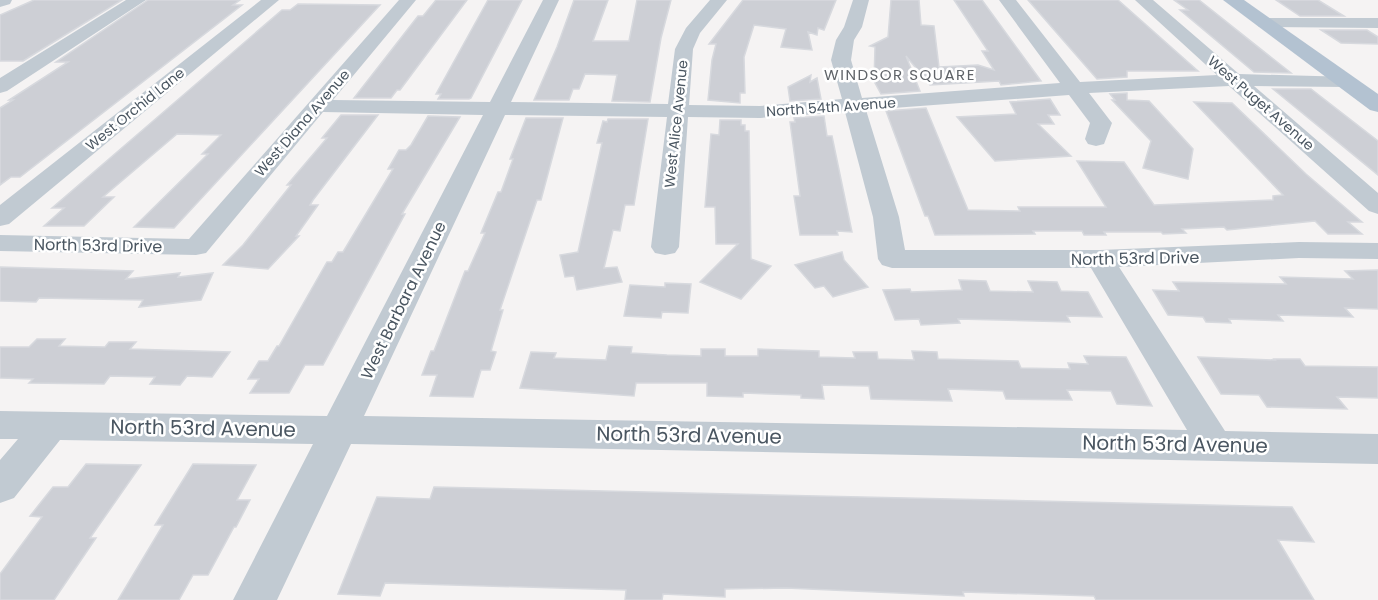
<svg xmlns="http://www.w3.org/2000/svg" width="1378" height="600" font-family="Poppins,sans-serif">
	<rect width="100%" height="100%" fill="#f5f3f3"/>
	<path fill="#cdcfd5" stroke="#d7d9de" stroke-width="1.5" d="M34 0H122L23 61H0V15Z
		M148 0H240L233 5H242L20 177H11L0 185V108L13 100H9L68 62H56Z
		M436 0H467L400 90H397L391 98H354L418 16H423Z
		M488 0H522L471 98 469 99H438L441 94H436Z
		M574 0H608L593 41H629L637 0H671L661 38 650 102 612 101 617 75 585 74 579 89H573L569 100H534L557 47Z
		M743 0H836L824 30 818 28 817 35 808 32 812 50 781 47 786 29 754 25 744 57 745 93H740V103L708 100 712 60 716 44H709Z
		M891 0H919L921 25 934 26 939 67 978 65 994 70 982 51H988L954 0H982L1041 81 1001 85 999 81 930 85 906 56 920 91 881 94 874 81 875 47 870 46 888 37Z
		M1028 0H1118L1198 71H1127V77L1097 79Z
		M1174 0H1199L1291 73 1254 72 1180 10H1188Z
		M1276 0H1318L1344 16H1300Z
		M298 4 380 5 174 228 134 227 208 154H202L221 135 177 134 103 197H114L84 226H44L64 208H52L282 10H290Z
		M1321 30H1367L1378 37V44L1341 43Z
		M811 75 810 82 817 78 821 99 790 101 788 87Z
		M1273 89H1311L1378 141V175Z
		M1127 93V100L1149 101 1193 149 1188 179 1143 168 1151 141 1112 100H1115L1110 94Z
		M1050 99 1060 115H1048L1054 124H1038L1071 156 995 161 957 117 1016 114 1010 102Z
		M1194 102 1232 103 1306 174 1362 222H1348L1362 234H1328L1315 221 1227 230 1224 227 1182 229 1186 233 1163 234 1161 232H1104L1106 235H1084L1082 231H1033L1035 234 935 235 928 216H925L886 111 926 108 968 210 1020 211 1018 207H1106L1077 161 1124 162 1154 205 1273 200V196L1283 195Z
		M341 115H378L313 200 310 205H318L296 236H299L268 269 223 265 243 245 291 185H287L327 138H322Z
		M428 116 460 117 402 214H405L323 365H305L289 393H250L259 379H248L259 361H268L277 346H279L327 262H332L338 252H343L393 169H388L399 150H406L411 145Z
		M824 116 827 136H832L852 232 837 231 838 235H800L794 196H800L790 122H795L794 118Z
		M526 118H563L541 200H537L500 310H503L491 351 496 352 490 370H481L473 397 430 396 437 375H422L431 351H434L465 271H468L485 233H481L498 192H501L513 159H510Z
		M608 119H648L634 205H625L620 231 613 230 604 268 617 267 622 282 577 290 574 276 565 277 560 255 578 252 602 143H597L603 121 607 122Z
		M720 120H741V125H745V131H749L751 259 771 266 741 299 700 282 738 244H716L715 207H705L711 134 719 135Z
		M842 252 844 260 868 287 833 297 824 286 815 288 795 265Z
		M0 267 133 271 126 279 180 273 178 277 213 273 201 300 139 307 143 300 39 298 36 302 0 301Z
		M1378 270V309L1345 308 1353 317 1278 315 1283 321 1229 319 1231 323 1206 322 1203 317 1168 315 1153 290 1179 291 1173 282 1286 284 1280 277 1353 279 1345 271Z
		M959 280 986 281 990 291 1033 292 1028 281 1057 282 1061 291 1088 292 1102 317 1067 316 1070 322 958 319 960 323 921 325 919 319 895 320 883 290 910 289 911 292 962 290Z
		M665 283 691 284 688 313 662 312 661 318 624 316 630 285 665 287Z
		M37 339H65L59 346 105 347 109 342H136L130 349 230 352 212 377 187 376 180 385 150 384 155 377 110 376 104 384 29 383 33 379 0 378V347H29Z
		M609 346 632 347 631 353 667 355 701 356V349H725V356H758V349L819 351V357L855 358 853 352H877L878 359 914 360 912 351 937 352 938 359 1018 361 1021 368 1070 369 1068 363 1088 364 1084 356 1126 357 1152 406 1117 404 1111 391 1067 390 1072 400 1006 399 1003 391 948 389 952 401 871 399 869 386 822 385 824 399 801 398V395L743 393V397L707 396V383H636L634 396 520 388 531 352 556 353 554 358 606 360Z
		M1198 357 1275 360 1274 359H1300L1305 366 1378 367V398L1337 397 1347 409 1267 407 1259 395 1221 394Z
		M86 464 141 465 90 538H96L54 600H0V574L42 517 30 516 53 487H68Z
		M193 464 256 465 237 500H250L236 527H234L208 575H193L179 600H118L163 525H155Z
		M434 487 1292 507 1314 542 1278 540 1314 600H1096L1094 596 963 592 964 596 786 588 725 589V597L663 594 662 600H625L626 590 385 583 380 596 338 594 377 497 430 499Z"/>
	<g fill="none" stroke-linecap="round" stroke-linejoin="round">
		<path fill="#c1cad2" fill-rule="evenodd" d="M0 0H12L10 4 0 7Z
			M126 0H146L7 91 0 93V78Z
			M261 0H279L9 224 0 226V205Z
			M399 0H416L333 100 490 102 543 0H559L511 102 668 104 675 49 686 28 710 0H727L700 33 693 49 689 105 760 106 842 99 831 60 836 40 844 27 853 0H869L862 27 854 40 851 60 862 98 1060 83 999 0H1016L1080 82 1217 75 1135 0H1153L1239 74 1352 77 1355 81 1352 85 1345 87 1254 86 1378 193V214L1369 211 1229 86 1089 93 1112 123 1104 144 1096 146 1088 144 1085 139 1090 123 1069 95 866 110 899 217 905 250H1100L1299 242 1378 243V259L1299 258 1119 267 1225 431 1378 434V464L351 444 277 600H233L313 444 60 440 14 498 0 503V460L18 439H0V411L327 416 483 115 323 112 206 253 196 255 0 251V235L189 239ZM845 112 873 217 878 259 882 265 892 268H1091L1187 430 364 416 505 115 667 117 651 247 655 253 665 255 675 253 679 247 688 117 760 118Z
			M1265 18H1378V28L1259 27 1256 23 1259 19Z"/>
		<path fill="#b3c2d1" fill-rule="evenodd" d="M1223 0H1244L1378 94V112L1370 110Z"/>
	</g>
	<g text-anchor="middle" stroke-width="5" stroke-linejoin="round" paint-order="stroke">
		<g font-size="14" fill="#4a5661" stroke="#fff">
			<text transform="translate(1261 103) rotate(41)" y="5">West Puget Avenue</text>
			<text transform="translate(831 107) rotate(-4)" y="5">North 54th Avenue</text>
			<text transform="translate(135 109) rotate(-39)" y="5">West Orchid Lane</text>
			<text transform="translate(302 123) rotate(-49)" y="5">West Diana Avenue</text>
			<text transform="translate(676 124) rotate(-84)" y="5">West Alice Avenue</text>
		</g>
		<g font-size="15" letter-spacing="1.5" fill="#5f6368" stroke="#fff">
			<text x="900" y="80">WINDSOR SQUARE</text>
		</g>
		<g font-size="16" fill="#4a5661" stroke="#fff">
			<text transform="translate(98 245) rotate(1)" y="6">North 53rd Drive</text>
			<text transform="translate(1135 258) rotate(-1)" y="6">North 53rd Drive</text>
			<text transform="translate(403 300) rotate(-64)" y="6">West Barbara Avenue</text>
		</g>
		<g font-size="20" fill="#4a5661" stroke="#fff">
			<text transform="translate(203 428) rotate(1)" y="7">North 53rd Avenue</text>
			<text transform="translate(689 435) rotate(1)" y="7">North 53rd Avenue</text>
			<text transform="translate(1175 444) rotate(1)" y="7">North 53rd Avenue</text>
		</g>
	</g>
</svg>
